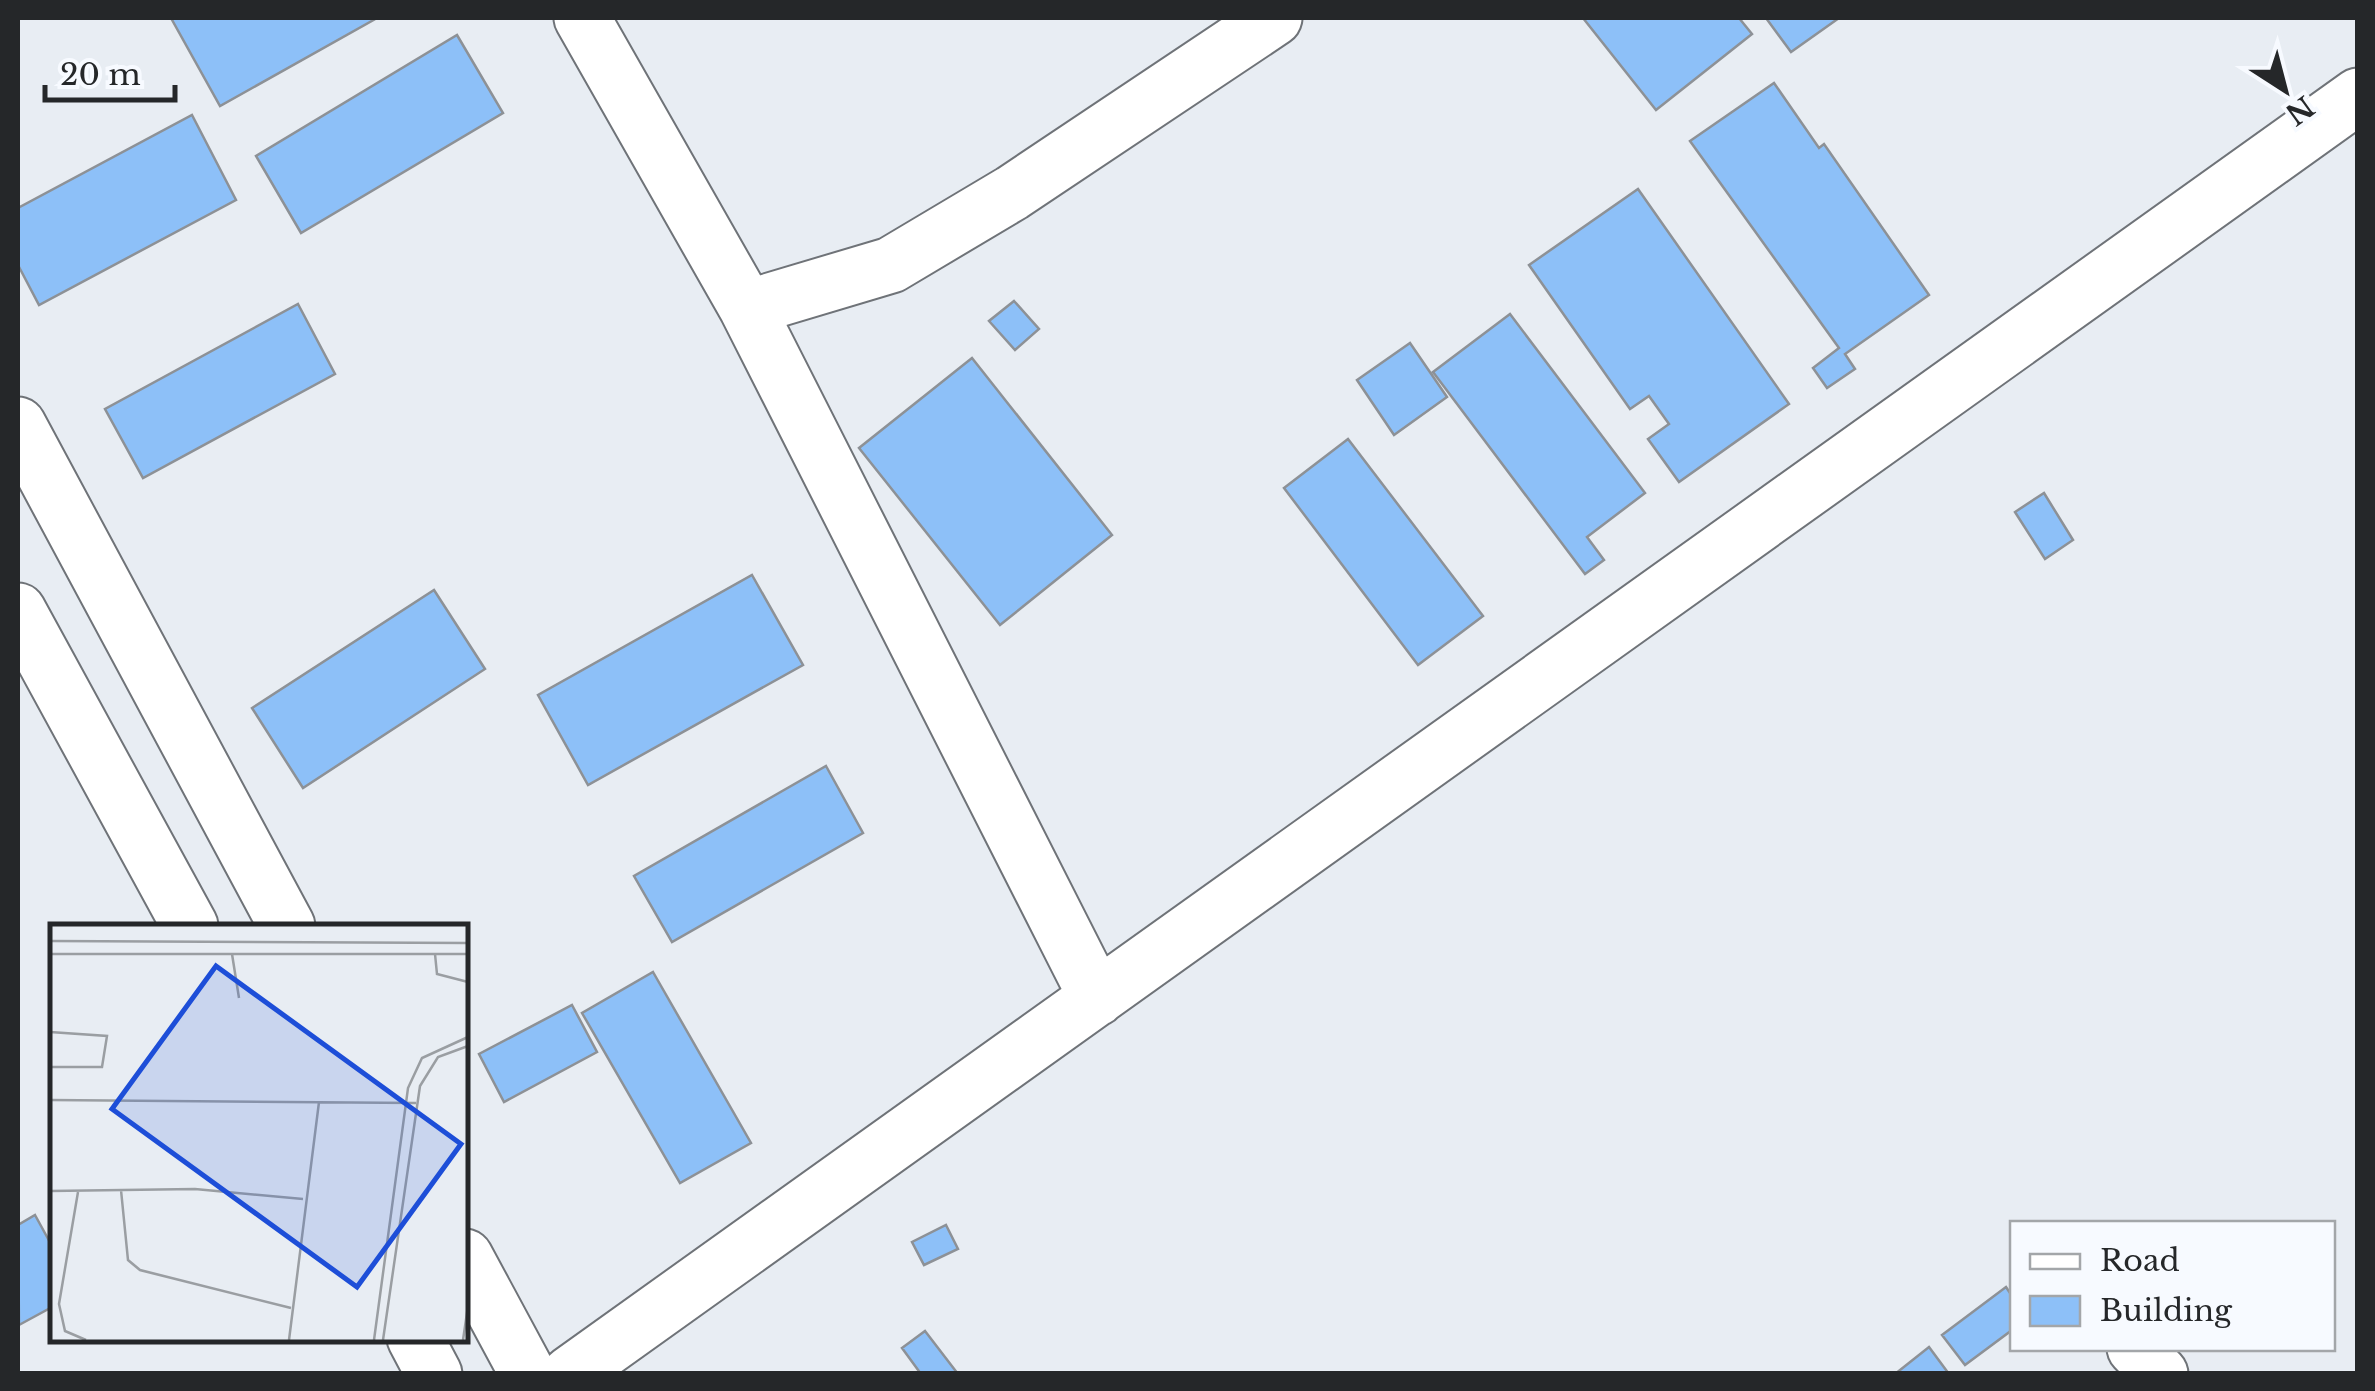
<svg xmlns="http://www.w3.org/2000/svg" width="2375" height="1391" font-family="'Libre Baskerville',serif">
	<rect width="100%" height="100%" fill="#e8edf3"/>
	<path fill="#8dc0f8" stroke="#8d9196" stroke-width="2.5" d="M171 18H377L220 106Z
		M1583 18H1739L1752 34 1656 110Z
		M1766 18H1839L1791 52Z
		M457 35 503 113 301 233 256 156Z
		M1774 83 1819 148 1824 144 1929 295 1845 354 1855 369 1827 388 1813 368 1839 348 1690 141Z
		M192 115 236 200 39 305 18 265V208Z
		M1638 189 1789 404 1679 482 1648 439 1669 424 1649 396 1630 409 1529 265Z
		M1014 301 1039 329 1015 350 989 321Z
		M298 304 335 374 143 478 105 409Z
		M1510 314 1645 493 1587 537 1604 560 1585 574 1433 372Z
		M1410 343 1447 397 1394 435 1357 380Z
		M972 358 1112 535 1000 625 859 448Z
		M1348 439 1483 616 1418 665 1284 488Z
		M2044 493 2073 540 2045 559 2015 512Z
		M752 575 803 665 588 785 538 695Z
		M434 590 485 669 303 788 252 708Z
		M826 766 863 833 672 942 634 876Z
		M653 972 751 1143 680 1183 582 1013Z
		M572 1005 597 1052 504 1102 479 1054Z
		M35 1215 52 1246V1307L19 1325 18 1225Z
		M946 1225 958 1249 924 1265 912 1242Z
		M2006 1287 2012 1296V1330L1965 1365 1942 1335Z
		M925 1331 958 1374H921L902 1348Z
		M1929 1347 1949 1374H1895Z"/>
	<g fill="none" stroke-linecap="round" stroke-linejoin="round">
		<g stroke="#6f7378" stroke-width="59">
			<path id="minor" d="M582 18 747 308 1097 998
				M747 308 891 265 1012 193 1274 18
				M18 425 287 926
				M18 611 190 926
				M465 1257 528 1374
				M415 1338 434 1374
				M2135 1348 2160 1374
				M570 1374 2358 96"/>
		</g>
		<use href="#minor" stroke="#fff" stroke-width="55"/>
	</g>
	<g transform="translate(50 924)">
		<rect width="418" height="418" fill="#e8edf3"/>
		<path fill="none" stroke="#9a9ea2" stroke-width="2.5" d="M0 17 418 19M0 30H418M182 30 189 74M385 30 387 50 418 58M0 108 57 112 52 143H0M0 176 366 179M71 266 78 336 90 346 241 384M0 267 145 265 253 275M28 268 9 380 15 407 36 416M239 416 269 178M324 416 358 164 372 134 418 113M333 416 370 162 388 133 418 122M413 416 418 382"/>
		<path fill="#1d4ed8" fill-opacity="0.15" stroke="#1d4ed8" stroke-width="5" d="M166 42 411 220 307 363 62 185Z"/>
		<rect width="418" height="418" fill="none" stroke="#252729" stroke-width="5"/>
	</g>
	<rect width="2375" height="1391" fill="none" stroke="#252729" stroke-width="40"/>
	<rect x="2010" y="1221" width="325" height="130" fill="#f7faff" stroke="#a3a6a9" stroke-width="2.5"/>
	<rect x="2030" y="1254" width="50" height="15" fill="#ffffff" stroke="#a3a6a9" stroke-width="2.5"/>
	<text x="2100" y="1271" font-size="30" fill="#252729">Road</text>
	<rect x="2030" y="1296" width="50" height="30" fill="#8dc0f8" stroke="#a3a6a9" stroke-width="2.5"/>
	<text x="2100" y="1321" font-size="30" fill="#252729">Building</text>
	<g transform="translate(2285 90) rotate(144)" stroke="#f7faff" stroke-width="8" paint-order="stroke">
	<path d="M0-8L18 38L0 25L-18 38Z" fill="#252729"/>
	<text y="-15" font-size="28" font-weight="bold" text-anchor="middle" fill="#252729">N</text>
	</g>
	<path d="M45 85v15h130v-15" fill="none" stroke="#252729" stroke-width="5"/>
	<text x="60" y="85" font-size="30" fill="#252729" stroke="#f7faff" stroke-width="8" paint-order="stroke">20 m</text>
</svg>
